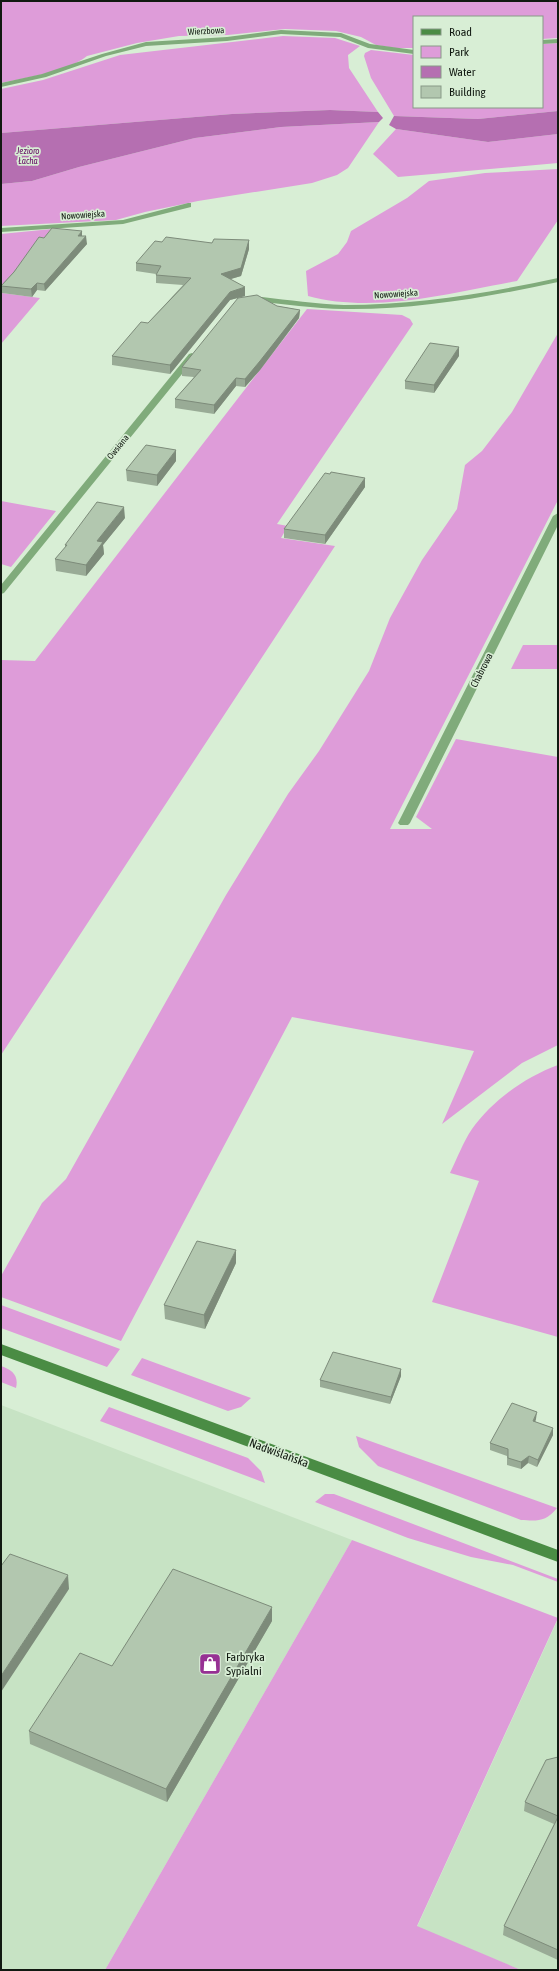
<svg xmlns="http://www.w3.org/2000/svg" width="559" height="1971" font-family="'Asap Condensed',sans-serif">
	<rect width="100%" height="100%" fill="#d8eed5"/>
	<path fill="#c7e3c4" d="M1 1405 352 1540 105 1970H1Z
		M558 1619V1970H521L417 1927Z"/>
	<path fill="#de9cd9" d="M1 1H558V38L542 39V17H414V48H395L376 45 361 37 336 31 285 29 228 35 179 36 137 43 87 56C69 71 25 78 1 83Z
		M283 36 335 38 360 46 348 55 349 68 378 112 330 110 232 114 1 133V89L43 80 120 55Z
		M558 43V111L478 119 394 116 371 78 364 56 365 53 371 50 414 55V107H542V44Z
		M379 122 348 168 337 175 312 183 198 201 145 212 116 220 1 226V184L32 181 79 167 195 138 281 127Z
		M396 129 488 142 558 134V163L398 177 373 154Z
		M558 169V220L517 281C452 293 374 314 308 296L306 271 338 254 347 242 351 231 407 198 429 181 485 173Z
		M52 229 2 293 40 298 1 344V234Z
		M307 309 402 315 410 319 413 324 277 524 288 526 281 538 335 546 1 1055V660L35 661Z
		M558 333V500L390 829H432L416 817 456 739 558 757V1045L522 1063 442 1124 474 1051 292 1017 121 1341 1 1297V1276L42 1203 66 1179 226 895 288 794 319 751 369 671 390 618 422 560 457 509 465 465 482 451 512 412Z
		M1 501 56 511 11 567 1 564Z
		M523 645H558V669H511Z
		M558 1065V1337L432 1302 479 1181 450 1173C457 1159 463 1142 472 1129 492 1101 525 1077 558 1065Z
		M1 1305 120 1349 107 1367 1 1328Z
		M142 1358 251 1398 241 1407 228 1411 131 1375Z
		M1 1366C12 1370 19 1375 16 1388L1 1382Z
		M109 1407 248 1458 261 1471 265 1483 100 1421Z
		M356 1436 557 1508C546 1522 537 1521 521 1520L378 1466 359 1447Z
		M325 1494H334L558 1579V1582L513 1565 471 1557 408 1538 315 1502Z
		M352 1540 558 1618 417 1926 521 1970H105Z"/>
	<path fill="#b56fb1" d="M330 110 378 112 383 118 379 122 281 127 195 138 79 167 32 181 1 184V133L232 114Z
		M558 111V134L488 142 396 129 389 125 394 116 478 119Z"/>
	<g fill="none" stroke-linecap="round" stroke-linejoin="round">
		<path fill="#80ab7b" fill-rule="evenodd" d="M281 30 341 33 370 44 414 50V54L368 48 340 37 281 34 227 41 146 46 106 56 46 77 1 87V83L42 74 102 54 146 42 227 37Z
			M558 39V43L542 44V40Z
			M188 203H191V207L123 224 1 232V228L123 220Z
			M558 278V282C488 297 416 310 344 309 313 309 281 303 250 301L246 299 250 297H262C289 300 316 304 344 305 416 305 488 293 558 278Z
			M192 353 196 356 195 358 4 593 1 594V585L189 354Z
			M558 513V525L410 823 408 825H400L398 823 553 516Z"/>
		<path fill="#4a8c44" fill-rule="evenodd" d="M1 1344 558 1550V1562L1 1355Z"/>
	</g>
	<path fill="#99ab96" d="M82 236 87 244 45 291 37 290 32 297 2 293 1 286 44 238Z
		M162 242 249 249 241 276 230 279 245 296 230 300 170 374 112 365V356L148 323 183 285 156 283V274L136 271V263Z
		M277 306 300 310 299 318 260 370 245 387 236 386 214 414 175 408V399L194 377 182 376V367Z
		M459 356 434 393 405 389V381Z
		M176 461 157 486 127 481 126 470Z
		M330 474 365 478V487L325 544 284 538V529Z
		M125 518 103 545 104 554 86 576 56 571 55 559 65 548V545Z
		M236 1263 205 1329 165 1319 164 1305Z
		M401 1369V1376L390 1404 320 1387V1380Z
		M536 1419 535 1421 553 1435 537 1467 528 1463 521 1469 507 1465V1456L490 1450V1443Z
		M272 1621 167 1802 30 1744 29 1731 112 1666Z
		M558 1757V1960L503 1935 504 1926 554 1824 524 1811 525 1802Z"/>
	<path fill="#7d8b7a" d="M82 231V239L78 236Z
		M86 236 87 244 45 291 44 284Z
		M249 240V249L241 276 221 282V274Z
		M37 283V290L32 297 31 289Z
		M245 287V296L230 300 170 374V365L230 292Z
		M300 310 299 318 260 370 245 387V379Z
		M459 347V356L434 393V385Z
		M236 378V386L214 414V405Z
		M176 450V461L157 486V475Z
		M365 478V487L325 544V535Z
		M124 507 125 518 103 545 104 554 86 576V565L97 541Z
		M236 1250V1263L205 1329 204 1315Z
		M401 1369V1376L390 1404 391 1397Z
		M537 1412 536 1419 533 1428V1421Z
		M553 1428V1435L537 1467 538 1460Z
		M529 1456 528 1463 521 1469V1462Z
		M68 1575 69 1589 1 1692V1676Z
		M272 1607V1621L167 1802 166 1789Z"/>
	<path fill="#b2c7af" stroke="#7d8b7a" d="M52 228 82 231 78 236H86L44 284 37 283 31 289 1 286 14 272 39 237 44 238Z
		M166 237 212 243 214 239 249 240 241 268 221 274 245 287 230 292 170 365 112 356 141 322 148 323 191 278 156 275 161 266 136 263 155 241 162 242Z
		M257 295 277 306 300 310 260 361 245 379 236 378 214 405 175 399 201 370 182 367 238 298Z
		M430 343 459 347 434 385 405 381Z
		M146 445 176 450 157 475 126 470Z
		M331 472 365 478 325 535 284 529 325 473 330 474Z
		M97 502 124 507 97 541 103 542 86 565 55 559 67 545H65Z
		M197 1241 236 1250 204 1315 164 1305Z
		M333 1352 401 1369 391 1397 320 1380Z
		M512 1403 537 1412 533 1421 553 1428 538 1460 529 1456 521 1462 508 1458V1449L490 1443Z
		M10 1554 68 1575 1 1676V1566Z
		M173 1569 272 1607 166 1789 29 1731 80 1653 112 1666Z
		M558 1757V1816L525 1802 546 1760Z
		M558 1817V1950L504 1926Z"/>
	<defs>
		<g id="shop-square" transform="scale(1.15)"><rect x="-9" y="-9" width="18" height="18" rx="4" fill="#973094" stroke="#d8eed5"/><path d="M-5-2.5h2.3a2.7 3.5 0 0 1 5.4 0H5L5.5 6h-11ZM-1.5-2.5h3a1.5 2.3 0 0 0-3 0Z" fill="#fff"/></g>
	</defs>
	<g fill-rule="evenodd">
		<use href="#shop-square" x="210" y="1664"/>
	</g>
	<g text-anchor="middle" stroke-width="3.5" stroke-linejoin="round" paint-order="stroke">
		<g font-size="9" fill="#111911" stroke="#d8eed5">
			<text transform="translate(206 31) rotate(-3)" y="3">Wierzbowa</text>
			<text transform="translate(83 215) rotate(-4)" y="3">Nowowiejska</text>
			<text transform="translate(396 294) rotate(-4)" y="3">Nowowiejska</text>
			<text transform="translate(118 447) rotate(-51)" y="3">Owsiana</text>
		</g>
		<g font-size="9" font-style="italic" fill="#640962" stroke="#d8eed5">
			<text x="28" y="154">Jezioro<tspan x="28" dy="10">Łacha</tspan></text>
		</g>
		<g font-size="10" fill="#111911" stroke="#d8eed5">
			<text transform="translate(481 670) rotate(-63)" y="4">Chabrowa</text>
		</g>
		<g font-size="12" fill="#111911" stroke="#d8eed5">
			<text transform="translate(279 1453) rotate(20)" y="4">Nadwiślańska</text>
		</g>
		<g font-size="12" fill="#111911" stroke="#d8eed5" text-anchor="start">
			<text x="226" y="1661">Farbryka<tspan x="226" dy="14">Sypialni</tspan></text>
		</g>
	</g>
	<rect width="559" height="1971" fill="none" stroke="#111911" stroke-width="4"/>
	<rect x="413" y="16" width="130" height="92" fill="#d8eed5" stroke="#889987"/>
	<rect x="421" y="29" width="20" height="6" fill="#4a8c44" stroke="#889987"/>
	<text x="449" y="36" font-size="12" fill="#111911">Road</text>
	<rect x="421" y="46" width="20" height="12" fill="#de9cd9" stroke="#889987"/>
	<text x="449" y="56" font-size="12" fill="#111911">Park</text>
	<rect x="421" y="66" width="20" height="12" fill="#b56fb1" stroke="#889987"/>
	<text x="449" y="76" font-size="12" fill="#111911">Water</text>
	<rect x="421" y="86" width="20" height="12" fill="#b2c7af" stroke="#889987"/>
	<text x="449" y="96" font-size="12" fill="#111911">Building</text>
</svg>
